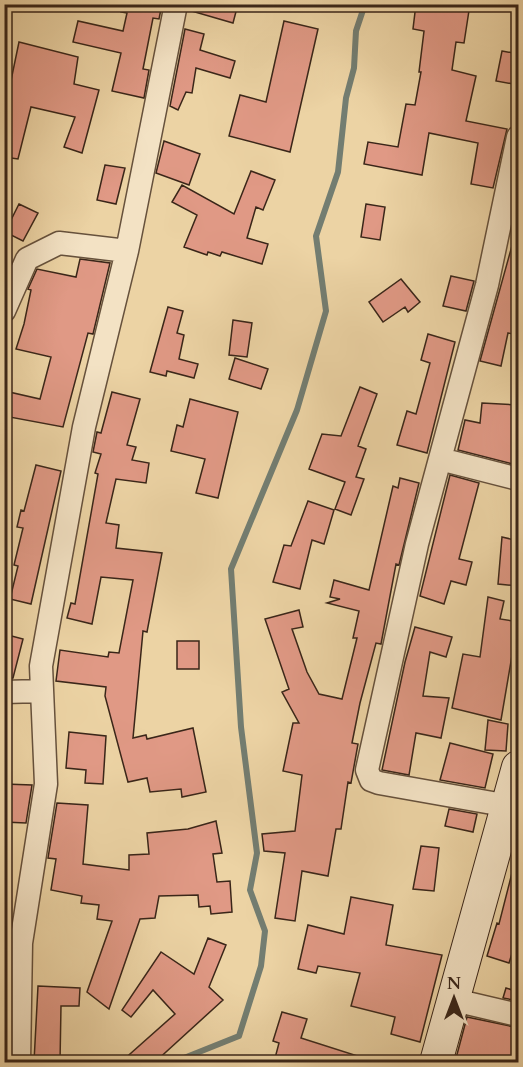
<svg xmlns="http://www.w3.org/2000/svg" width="523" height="1067" font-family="Cardo,serif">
	<rect width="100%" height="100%" fill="#ecd3a4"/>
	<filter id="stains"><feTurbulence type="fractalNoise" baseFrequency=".00333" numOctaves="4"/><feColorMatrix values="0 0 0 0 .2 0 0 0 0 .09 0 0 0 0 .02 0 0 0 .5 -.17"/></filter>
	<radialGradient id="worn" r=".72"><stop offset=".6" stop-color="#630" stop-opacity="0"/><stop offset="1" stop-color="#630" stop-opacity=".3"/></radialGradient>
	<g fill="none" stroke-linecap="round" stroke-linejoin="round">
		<path stroke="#737d71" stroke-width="6" d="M183 1062 184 1058 239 1036 261 966 265 931 250 890 257 853 241 727 231 569 297 410 326 311 316 236 338 172 346 98 354 68 356 31 365 4"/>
	</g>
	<path fill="#e09985" stroke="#3a2619" stroke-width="1.5" d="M122 4H162L159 19 153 18 143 69 149 70 144 98 112 91 121 53 73 42 78 21 123 31 127 13 121 12Z
		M189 4H238L233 23 188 10Z
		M416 4H470L464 43 456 42 452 70 476 76 466 121 507 129 493 188 471 184 478 143 429 133 422 175 364 164 368 142 398 147 406 104 415 105 421 72H419L424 31 413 29Z
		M284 21 318 29 290 152 229 136 240 95 266 102Z
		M185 29 204 34 200 50 235 61 230 78 196 68 192 93 186 92 178 110 170 106Z
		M19 42 78 57 74 84 99 90 82 153 64 147 75 117 31 107 18 159 4 157V114Z
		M502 51 519 54V85L496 81Z
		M164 141 200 154 189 185 156 173Z
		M105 165 125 168 116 204 97 200Z
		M251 171 275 180 263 210 256 207 247 238 268 244 262 264 222 252 220 256 208 252 207 255 184 247 197 215 172 202 182 185 234 214Z
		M19 204 38 213 23 241 5 232Z
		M366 204 385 207 380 240 361 237Z
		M513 242 519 243V313L513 334 508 333 501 366 480 361Z
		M80 259 110 263 93 334 88 333 63 427 4 416 9 392 40 399 51 357 16 349 24 324 31 290 28 289 37 269 76 277Z
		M451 276 474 281 466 311 443 306Z
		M401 279 420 302 408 312 405 307 383 322 369 302Z
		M168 307 183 311 177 333 184 335 179 359 198 364 194 378 167 371 166 376 150 372Z
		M233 320 252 323 247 357 229 355Z
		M428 334 455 342 427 453 397 445 407 411 416 414 430 363 421 360Z
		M235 358 268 369 261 389 229 379Z
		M360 387 377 394 358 446 366 449 356 477 364 479 351 515 335 509 345 482 309 469 322 434 341 436Z
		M112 392 140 399 127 445 136 447 132 460 149 463 146 483 116 479 106 523 119 525 116 548 162 553 147 632 143 631 133 738 146 735 147 739 193 728 206 792 182 797 181 789 150 792 147 778 128 782 105 696 106 687 56 681 60 650 108 657 109 652 119 653 133 580 101 577 92 624 67 618 71 603 75 604 98 474 95 473 101 454 93 452 97 432 101 433Z
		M190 399 238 412 218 498 196 493 205 459 171 451 177 425 183 427Z
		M482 403 518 405 513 464 458 450 465 420 480 423Z
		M36 465 61 471 31 604 10 599 18 566 14 565 23 528 17 527 21 510 24 511Z
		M450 475 479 483 459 559 472 562 466 585 451 581 444 604 420 596Z
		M400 478 419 483 399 565 396 564 381 644 376 643 360 703 352 743 358 744 351 783 348 782 341 829H336L328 876 302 871 295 921 275 918 285 853 264 851 262 834 295 831 302 775 283 771 293 723H299L282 692 289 689 265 619 299 610 303 627 292 629 307 672 319 694 342 699 357 638H353L359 611 327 603 340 599 330 597 334 580 369 590 393 486 398 488Z
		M308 501 334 510 324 544 312 540 300 589 273 582 284 545 291 546Z
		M502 537 519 541V586L498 584Z
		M488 597 504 601 500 619 519 622V639L515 638 501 720 452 708 463 654 480 657Z
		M415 627 452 637 446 657 430 652 423 696 449 698 441 738 416 733 409 775 382 770 405 662Z
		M4 634 23 639 13 678H4Z
		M177 641H199V669H177Z
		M488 720 508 724 506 751 485 750Z
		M69 732 106 736 103 784 85 783 86 770 66 768Z
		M450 743 493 754 485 788 440 780Z
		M4 784 32 785 26 823 4 822Z
		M57 803 88 805 83 864 129 870V855L149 854 147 833 188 829 216 821 222 853 213 854 217 882 230 881 232 912 211 914 210 906 199 907 198 895 159 896 155 918 140 919 109 1009 87 992 112 921 97 919 99 905 81 903 82 896 51 890 56 859 48 858Z
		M449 809 477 814 473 832 445 826Z
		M421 846 439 848 434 891 413 889Z
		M513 869H519V931L509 963 487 956 497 923 499 924Z
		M351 897 393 905 386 945 442 955 420 1042 391 1034 395 1017 351 1006 360 973 318 966 316 973 298 969 308 925 344 934Z
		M208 938 226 945 209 987 223 1000 155 1062H121L175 1014 153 990 131 1017 122 1010 161 952 194 974Z
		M38 986 80 988 79 1006H61L60 1062H34Z
		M506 988 519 992V1001L503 998Z
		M282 1012 307 1019 301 1038 367 1059V1062H274L279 1043 273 1041Z
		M467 1017 519 1028V1062H455Z"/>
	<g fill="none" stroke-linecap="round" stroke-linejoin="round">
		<g stroke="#66513c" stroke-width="25">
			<path id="street" d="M4 311 27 259 59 243 127 251
				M440 459 518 479
				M4 692 41 691
				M509 806 379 783 371 780 367 770 417 544 487 285 518 137
				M454 1000 518 1015
				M19 1062 21 943 46 784 41 666 84 427 127 251 176 4"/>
		</g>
		<g stroke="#3a2619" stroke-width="34">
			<path id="secondary" d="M436 1062 518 767"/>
		</g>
		<use href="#street" stroke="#f3e2c4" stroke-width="22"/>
		<use href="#secondary" stroke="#f3e2c4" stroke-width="32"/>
	</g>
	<rect width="523" height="1067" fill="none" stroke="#ecd3a4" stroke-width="24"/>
	<rect x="6" y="6" width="511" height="1055" fill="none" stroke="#3a2619" stroke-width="3"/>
	<rect x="12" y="12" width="499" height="1043" fill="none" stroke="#3a2619" stroke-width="1.5"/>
	<g transform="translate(454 998)" stroke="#f3e2c4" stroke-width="4.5" paint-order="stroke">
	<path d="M0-4.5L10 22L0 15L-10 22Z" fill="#3a2619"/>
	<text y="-9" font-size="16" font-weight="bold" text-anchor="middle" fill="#3a2619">N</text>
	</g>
	<rect width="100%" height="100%" filter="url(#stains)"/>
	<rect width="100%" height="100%" fill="url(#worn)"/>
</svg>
